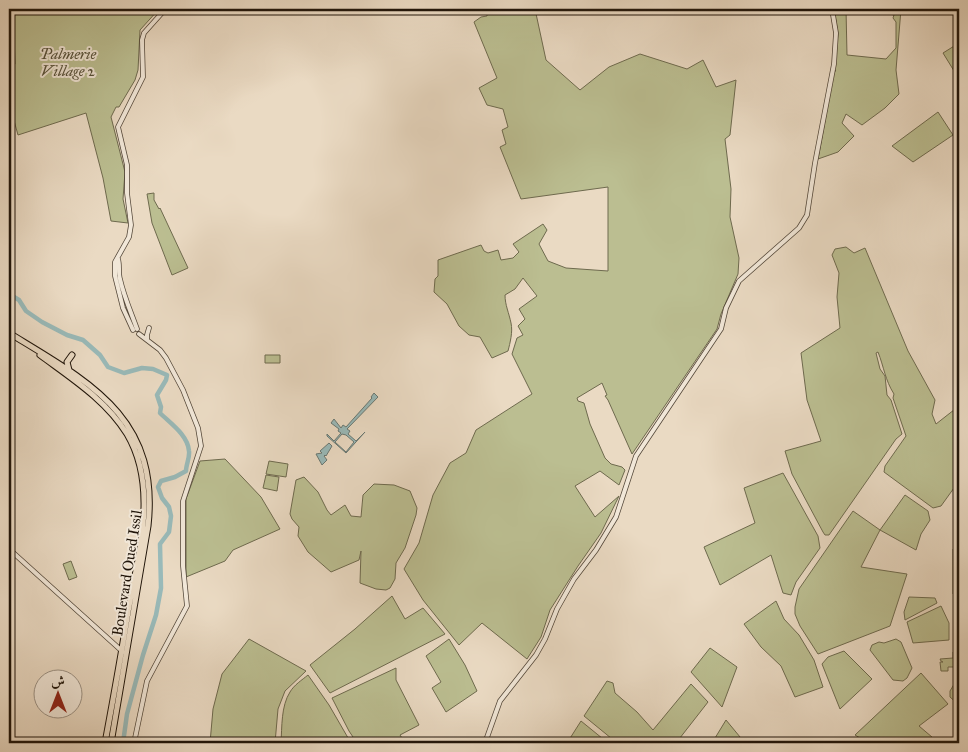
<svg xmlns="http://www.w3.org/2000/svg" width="968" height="752" font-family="'IM FELL Great Primer',Amiri,serif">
	<rect width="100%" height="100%" fill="#eadac3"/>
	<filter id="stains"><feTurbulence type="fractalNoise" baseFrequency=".004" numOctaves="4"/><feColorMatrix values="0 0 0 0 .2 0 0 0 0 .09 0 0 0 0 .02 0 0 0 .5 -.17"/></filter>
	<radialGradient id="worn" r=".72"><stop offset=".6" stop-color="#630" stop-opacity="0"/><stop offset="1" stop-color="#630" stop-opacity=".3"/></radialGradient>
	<path fill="#bbbe91" stroke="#6e6a4e" d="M13 9H159L140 30 138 70 135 80 119 107H116L111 117 125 172 123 199 128 223 111 221 103 178 86 113 18 135 13 117H9V71L15 64Z
		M487 9H535L546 60 580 90 609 67 640 54 687 69 703 60 716 87 736 80 730 135 725 139 731 189 730 217 739 258 738 274 721 314 717 329 632 454 608 400 605 396 607 395 602 383 577 398 578 401 584 403 590 424 605 458 611 464 622 467 625 470 619 485 600 471 575 486 595 517 619 496 601 533 578 566 550 610 541 637 527 659 482 623 459 645 423 600 404 569 419 543 433 495 450 463 466 453 476 430 532 394 512 354 517 338 523 335 518 326 525 319 519 309 537 296 523 278 515 289 505 295C505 305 509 313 511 323 513 332 510 343 508 351L492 358 480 337 469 335 459 326 447 304 434 292 435 279 438 276V260L481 245 484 251 488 253 498 250 501 260 513 258 519 252 513 244 543 224 547 230 539 244 548 261 566 268 608 271V187L521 199 500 147 506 144 502 130 508 127 503 109 487 105 479 88 497 78 474 22 481 17 487 16Z
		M834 9H846L847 55 886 59 896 48V22L893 18 894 15 890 14V9H901L896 70 899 94 885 108 862 125 846 114 842 123 854 136 838 152 818 159 834 71H836L834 69 838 34Z
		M959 43V79L943 53Z
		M938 112 953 135 913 162 892 146Z
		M154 193V200L159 209 160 208 188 268 172 275 152 223 147 194Z
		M846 247 854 253 865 248 908 351 935 400 932 414 936 424 959 406V481L941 506 933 508 884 472 885 466 906 436 893 398 894 394C885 380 884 367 878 352L876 353 880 369 885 376 887 395 891 400 902 434 896 439 829 535H825L823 532 792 474 785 451 821 441 807 400 801 353 840 328 837 297 839 273 832 255 835 249Z
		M265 355H280V363H265Z
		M225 459 261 497 280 529 233 550 225 561 186 577V499L200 461Z
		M269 461 288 464 286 477 266 474Z
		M783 473 818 536 820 548 796 582 791 595 783 593 771 555 720 585 704 547 755 523 744 488Z
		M266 475 279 477 277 491 263 488Z
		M304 477 318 492 327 510 331 515 345 505 351 516 361 517 363 495 374 484 394 485 410 491 417 508 416 515 405 548 396 563 395 579 390 588 386 590 376 589 360 583 361 551 359 560 331 572 308 552 298 536 299 527 292 519 290 514 296 480Z
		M905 495 928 511 930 520 921 534 916 550 880 530 861 567 907 574 890 626 818 654 800 626 795 614V607L799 589 853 511 880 530Z
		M959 548V594H953V549Z
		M71 561 77 577 69 580 63 564Z
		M392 596 405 619 423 608 445 634 330 693 310 665 355 629Z
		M909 597 935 598 937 603 905 620 904 612Z
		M776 601 784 619 799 635 814 660 823 687 795 697 781 666 761 647 744 624Z
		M941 606 949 623V640L913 643 907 622Z
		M249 639 306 671 285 691 278 709 275 743H210L213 709 222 674Z
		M449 639 465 665 477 691 446 712 432 688 441 682 426 656Z
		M896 639 901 642 912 668 907 678 903 681 893 680 870 650 872 645 879 642 884 643Z
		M710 648 737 667 722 707 691 672Z
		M844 651 872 679 840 709 822 664 828 657Z
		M953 652H959V662L956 667H948V671H941L940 662H943L941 661 940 659 953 658Z
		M396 668V680L419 725 400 735 404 741 409 743H357L349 731 332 698Z
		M921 673 948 704 919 726 939 743C916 743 875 749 855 735Z
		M308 675 329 705 351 743H281C282 727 281 706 290 692 294 685 302 680 308 675Z
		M959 676V705L950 697V691Z
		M607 681 613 683 615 693 637 712 653 730 691 684 708 702 676 743H617L584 716Z
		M726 720 745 743H712Z
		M581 721 608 743H567Z"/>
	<path fill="#99bab9" stroke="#697873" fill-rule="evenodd" d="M374 393 378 397 347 429 350 431 348 434 356 441 365 432 346 453 327 436V434L334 441 341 433 338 431 339 429 331 423 334 419 341 428 343 425 346 427 372 398 371 397ZM342 434 346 435 354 442 346 452 335 442Z
		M329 443 332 446 326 456 325 455 324 456 327 460 322 465 316 454 322 453 320 451Z"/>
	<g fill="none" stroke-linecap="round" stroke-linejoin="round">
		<path stroke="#99bab9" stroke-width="4.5" d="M9 240 11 246 9 253
			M9 294 19 300 26 311 42 322 67 335 83 340 100 355 108 367 124 373 142 368 153 369 167 375 166 380 157 395 161 407 160 413C170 423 188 435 189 451 190 457 186 465 186 471L175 477 161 481 158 487 162 498 169 507 171 516 169 532 160 544 161 588 156 615 143 655 127 714 123 743"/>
		<g stroke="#524638" stroke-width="5.5">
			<path id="tertiary" d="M118 259C120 265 118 272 120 279 124 297 131 312 137 329
				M133 330 123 308 115 276V262L129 237 131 225 127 193V165L118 127 143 77 142 40 144 33 161 14 163 9
				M147 340V335L149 328
				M9 549 123 652
				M134 743 147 681 187 606 183 566V501L201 446 198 428 183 390 166 358 160 350 139 334
				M485 743 500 701 536 655 545 639 557 609 574 579 596 550 616 517 636 456 721 329 726 308 739 281 799 228 807 215 815 163 834 64 836 33 832 9"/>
		</g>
		<g stroke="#20150a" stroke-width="7">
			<path id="primary" d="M9 333C89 382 160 417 148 526L111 743
				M40 355C71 378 106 400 127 434 159 488 138 555 128 612 121 656 113 700 105 743
				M69 370 67 362 72 355"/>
		</g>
		<use href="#tertiary" stroke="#f1e7d8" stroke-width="4"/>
		<use href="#primary" stroke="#eadac3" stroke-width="5"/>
	</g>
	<g text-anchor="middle" stroke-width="4" stroke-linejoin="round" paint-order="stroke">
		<g font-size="15" font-style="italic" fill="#565039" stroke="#f1e7d8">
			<text x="68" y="59">Palmerie<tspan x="68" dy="17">Village 2</tspan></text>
		</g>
		<g font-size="15" fill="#20150a" stroke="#f1e7d8">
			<text transform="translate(127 573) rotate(-81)" y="5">Boulevard Oued Issil</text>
		</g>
	</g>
	<rect width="968" height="752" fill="none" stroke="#eadac3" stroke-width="30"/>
	<rect x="10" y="10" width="948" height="732" fill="none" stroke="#20150a" stroke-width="2.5"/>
	<rect x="15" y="15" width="938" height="722" fill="none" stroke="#20150a"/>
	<g transform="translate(58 694)"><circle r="24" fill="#f1e7d8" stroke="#9d9386"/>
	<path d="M0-4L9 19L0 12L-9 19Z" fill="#8f2418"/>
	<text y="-8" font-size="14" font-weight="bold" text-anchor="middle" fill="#20150a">ش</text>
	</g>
	<rect width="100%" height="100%" filter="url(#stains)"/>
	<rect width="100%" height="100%" fill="url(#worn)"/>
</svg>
